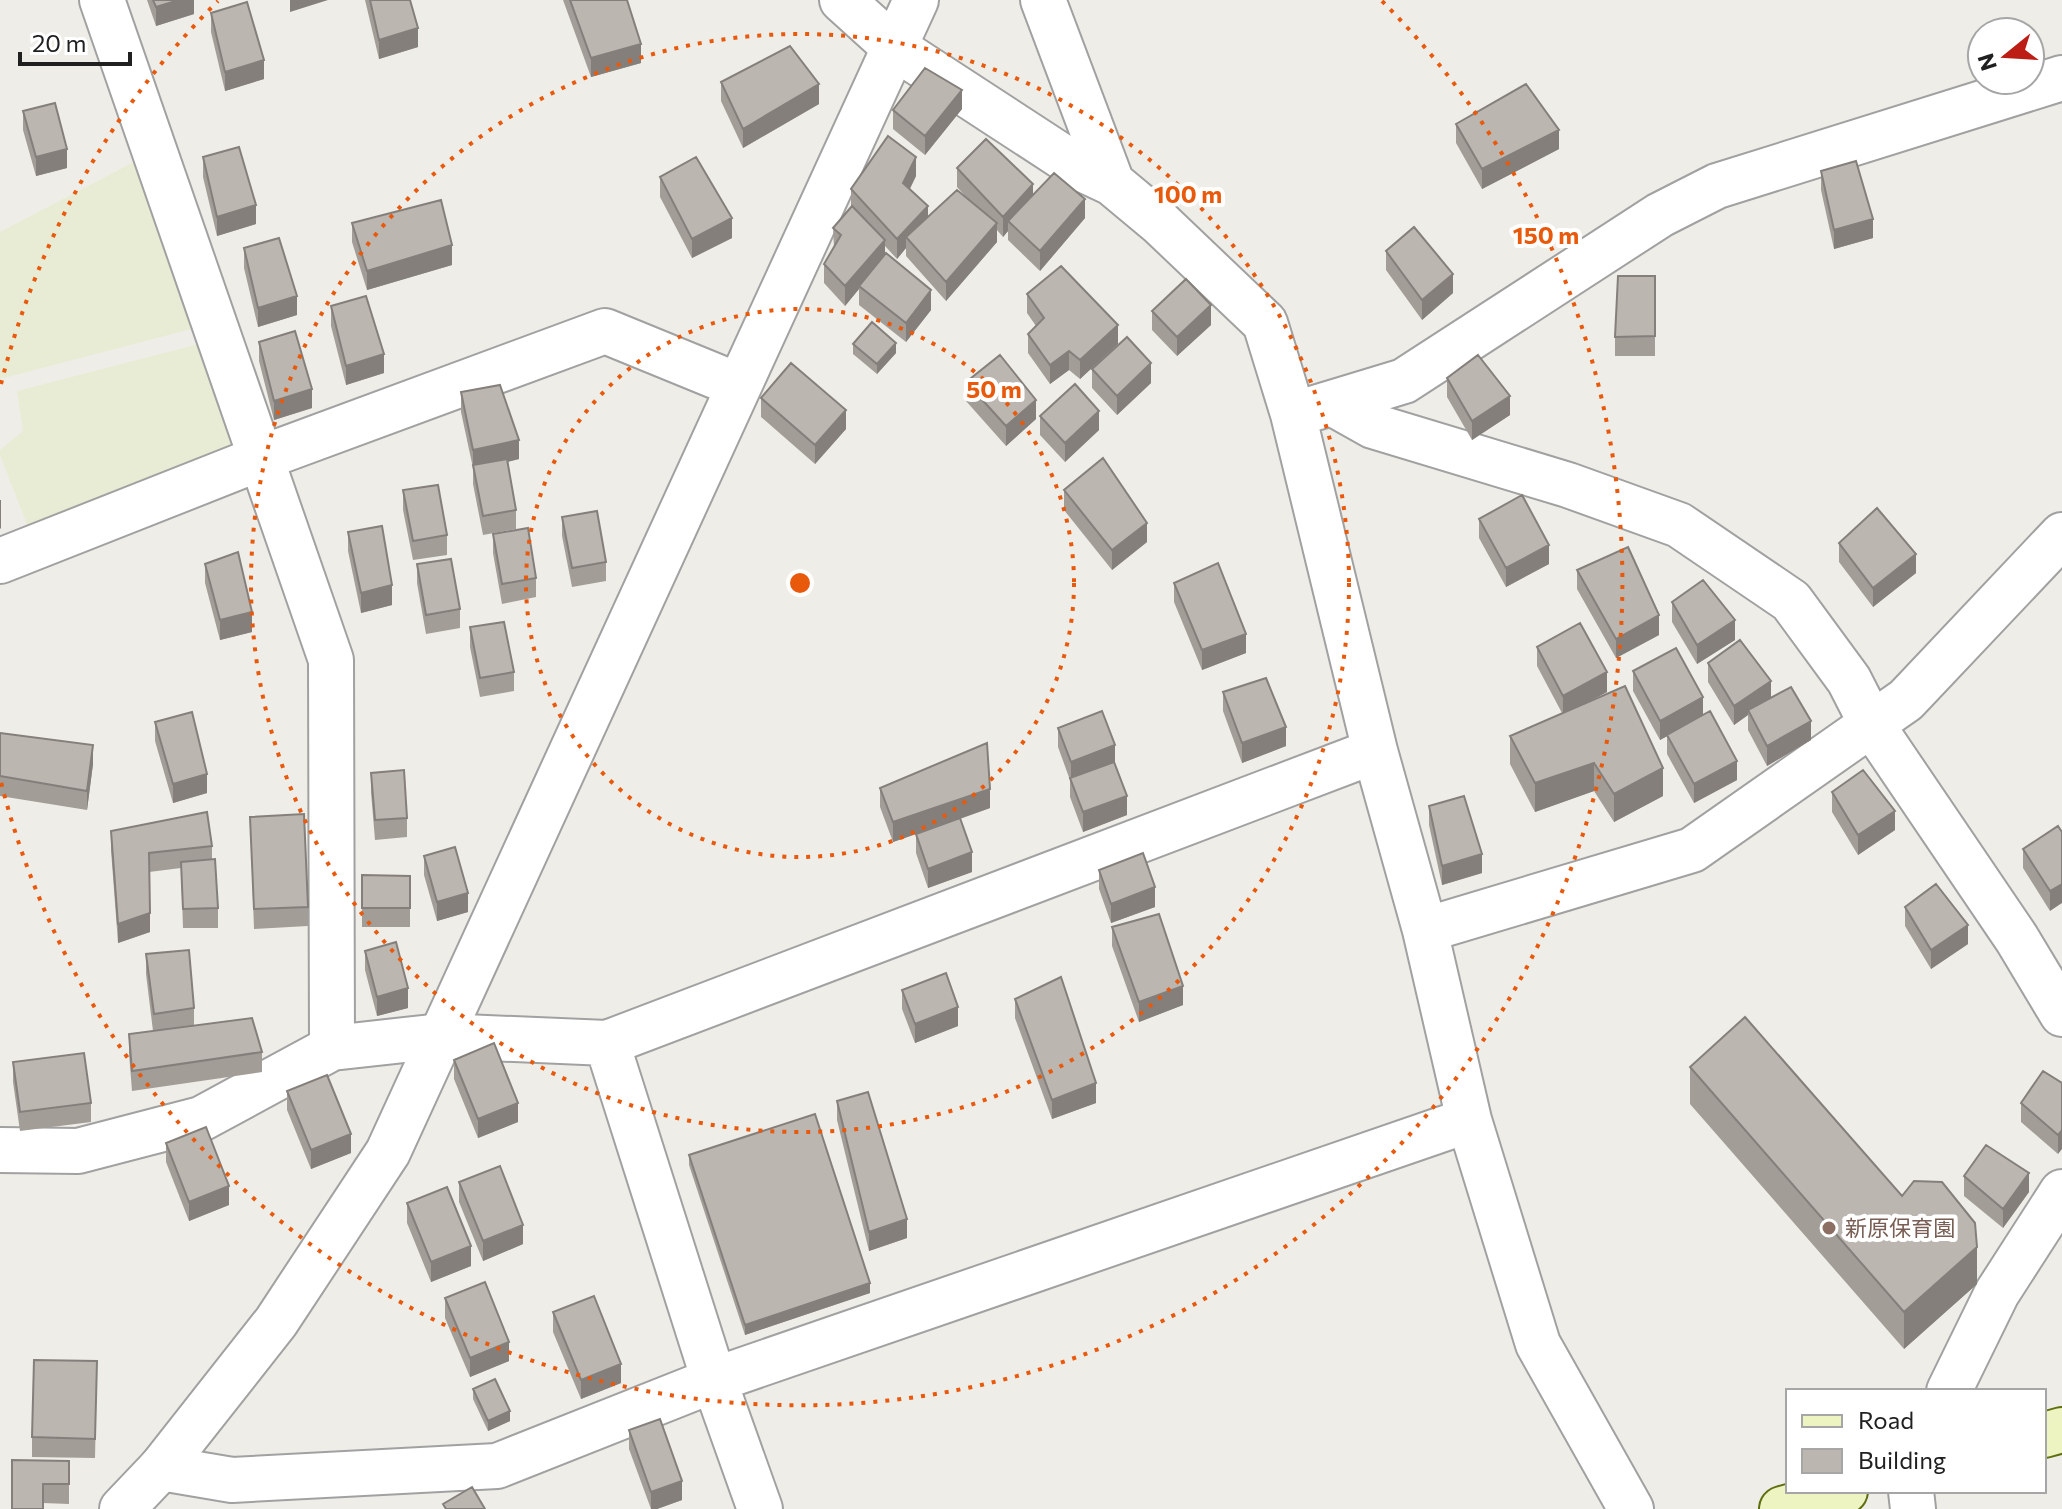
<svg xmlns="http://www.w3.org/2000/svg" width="2062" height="1509" font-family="Commissioner,'Noto Sans JP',sans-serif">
	<rect width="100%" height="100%" fill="#efede7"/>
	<path fill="#e9ecd4" d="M134 162 199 327 0 379V232Z
		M203 343 245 455 32 537 0 455V450L23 431 17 391Z"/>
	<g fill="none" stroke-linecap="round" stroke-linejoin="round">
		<g stroke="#a1a1a1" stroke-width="48">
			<path id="minor" d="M102 0 331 660 332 1048
				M842 0 894 47 1078 167 1112 183
				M1043 0 1112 183 1160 223 1265 323 1293 414 1375 751 1425 930 1469 1120 1538 1344 1631 1509
				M1332 403 1373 426 1568 485 1679 525 1791 601 1849 680 1872 725 2017 939 2062 1014
				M1315 408 1404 381 1660 215 1717 186 2062 78
				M0 561 261 458 605 331 737 385
				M1425 930 1692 850 1906 700 2062 535
				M0 1150 78 1151 201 1119 332 1048 441 1036 607 1043
				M1949 1391 1997 1293 2062 1192
				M161 1468 232 1480 497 1466 714 1380 1469 1120
				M1911 1491 1913 1509
				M760 1509 714 1380 607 1043 1375 751"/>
		</g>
		<g stroke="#a1a1a1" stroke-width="48">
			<path id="tertiary" d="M122 1509 161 1468 276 1322 388 1152 916 0"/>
		</g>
		<g stroke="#5e6e10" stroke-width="48">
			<path id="secondary" d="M2044 1435 2062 1430
				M1782 1509 1845 1491"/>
		</g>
		<use href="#minor" stroke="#fff" stroke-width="44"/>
		<use href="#tertiary" stroke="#fff" stroke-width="44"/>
		<use href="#secondary" stroke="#eef4c1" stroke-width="44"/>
	</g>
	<path fill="#a29d97" d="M147 0H194V14L156 26Z
		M365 0H410L418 47 379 59Z
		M563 0H627L641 63 591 77Z
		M211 13 264 79 225 91 211 32Z
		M721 82 819 104 743 148 721 101Z
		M962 109 925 155 893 129V110Z
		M23 111 67 168 36 176 23 130Z
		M1456 124 1559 149 1482 189 1456 143Z
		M203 157 256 224 217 236 203 177Z
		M957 168 1033 195 1085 218 1040 271 1008 240V231L1003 237 997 230V242L946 301 906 256V248L897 259 885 246V255L931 310 906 342 859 305V289L845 306 824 283V264L834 248 833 228 851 207V189L916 176 910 189 928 216 967 198 957 187Z
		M1821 171 1873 238 1834 249 1821 190Z
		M660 177 732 238 692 258 660 197Z
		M352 223 452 265 367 290 352 242Z
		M244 248 297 315 258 327 244 268Z
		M1386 251 1453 293 1422 320 1386 270Z
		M1655 276V356H1615V337Z
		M1027 294 1118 344 1080 379 1069 370 1050 384 1028 353V334L1036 326 1027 313Z
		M331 306 384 373 346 385 331 326Z
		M1152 311 1211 325 1177 356 1152 330Z
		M259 342 312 408 274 420 259 361Z
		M853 344 896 353 877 374 853 354Z
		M1092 369 1151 383 1117 415 1092 388Z
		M1447 378 1510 415 1472 440 1447 397Z
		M966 382 1036 419 1006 446 966 401Z
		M461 392 519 459 508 462 516 510V529L483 535 473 484V468L461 412Z
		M761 398 846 429 815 464 761 417Z
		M1040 416 1099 430 1065 462 1040 435Z
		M403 490 447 535V555L413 560 403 510Z
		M1064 490 1147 542 1112 570 1064 510Z
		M562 517 606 562V581L572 587 562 536Z
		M1479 519 1549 564 1506 587 1479 538Z
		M348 532 392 605 361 613 348 551Z
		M493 534 536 578V597L502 604 493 553Z
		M1839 543 1916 573 1873 607 1839 562Z
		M205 564 252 632 220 640 205 583Z
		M417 564 460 609V628L426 634 417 583Z
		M1577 570 1659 635 1616 658 1577 589Z
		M1174 583 1246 653 1202 670 1174 602Z
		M1672 602 1735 640 1697 664 1672 622Z
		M470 627 514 672V691L480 697 470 647Z
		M1537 647 1607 692 1586 703 1663 796 1614 822 1594 791 1535 812 1510 764V736L1562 713 1537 666Z
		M1708 663 1771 698 1811 740 1767 766 1748 730V715L1734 725 1708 682Z
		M1633 671 1703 715 1737 780 1694 803 1667 754V736L1660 740 1633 691Z
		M1223 692 1286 746 1242 763 1223 711Z
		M155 722 207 793 173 803 155 741Z
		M1058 728 1115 763 1127 815 1083 832 1070 797V780L1058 747Z
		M0 733 93 764 87 810 0 796Z
		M371 773 407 818V837L375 840 371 792Z
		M880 788 990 808 960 819 972 872 928 888 916 853V834L925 831 893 842 880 807Z
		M1832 792 1895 830 1858 855 1832 812Z
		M1429 806 1482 873 1442 885 1429 825Z
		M250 817 308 907V926L254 929Z
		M2058 826 2050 911 2023 868V849Z
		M111 831 212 846V859L218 908V928H183L181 868 149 872 150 932 118 943 111 850Z
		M424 856 468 912 437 921 424 875Z
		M1099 870 1155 907 1111 923 1099 889Z
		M362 875 410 876V927H362Z
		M1905 907 1968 944 1931 969 1905 926Z
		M1112 927 1183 1005 1139 1022 1112 946Z
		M365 951 408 1008 377 1016 365 970Z
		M146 954 194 1008V1026L262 1052V1072L132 1091 129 1053V1034L153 1031 146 974Z
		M902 990 958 1026 915 1043 902 1009Z
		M1015 999 1096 1103 1052 1119 1015 1018Z
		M454 1060 518 1122 478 1138 454 1079Z
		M13 1062 91 1103V1122L20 1131 13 1082Z
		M1690 1067 1977 1284 1904 1349 1690 1104Z
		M2062 1083 2058 1154 2021 1122V1103Z
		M287 1091 351 1153 311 1169 287 1110Z
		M837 1101 907 1238 869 1251 837 1120Z
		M166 1143 229 1205 189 1221 166 1162Z
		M689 1155 870 1293 745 1335 689 1165Z
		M1964 1176 2029 1192 2003 1228 1964 1196Z
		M459 1182 523 1244 483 1261 459 1202Z
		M407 1203 471 1266 431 1282 407 1223Z
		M445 1298 509 1361 470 1377 445 1318Z
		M553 1312 621 1383 581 1399 553 1332Z
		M97 1361 95 1458 32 1457V1437Z
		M473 1389 510 1421 488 1431 473 1399Z
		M629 1430 682 1500 657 1509H651L629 1449Z
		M69 1461V1504L43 1503 12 1509Z"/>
	<path fill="#847f7b" d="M179 0H194V14L156 26V7Z
		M290 0H328L290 12Z
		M418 28V47L379 59V40Z
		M641 44V63L591 77V58Z
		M264 60V79L225 91V72Z
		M819 84V104L743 148V129Z
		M962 90V109L925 155V136Z
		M1559 130V149L1482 189V169Z
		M67 149V168L36 176V157Z
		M916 157V176L903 202V183Z
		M1033 184V204L1008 221V231L1003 237V217Z
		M1085 199V218L1040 271V251Z
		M256 205V224L217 236V217Z
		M928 206V225L906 237V248L897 259V239Z
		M732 218V238L692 258V239Z
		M1873 219V238L1834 249V230Z
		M997 223V242L946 301V282Z
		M885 240V259L859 286V289L845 306V286Z
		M452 245V265L367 290V271Z
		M1453 274V293L1422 320V300Z
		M931 290V310L906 342V323Z
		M297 296V315L258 327V308Z
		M1211 305V325L1177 356V337Z
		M1118 325V344L1080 379V360Z
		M896 343V353L877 374V364Z
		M1069 351V370L1050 384V365Z
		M384 354V373L346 385V366Z
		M1151 363V383L1117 415V396Z
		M312 389V408L274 420V401Z
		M1510 396V415L1472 440V421Z
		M1036 400V419L1006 446V426Z
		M846 410V429L815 464V445Z
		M1099 411V430L1065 462V443Z
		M519 440V459L473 469V450Z
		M0 500H1V528L0 529Z
		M1147 523V542L1112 570V550Z
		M1549 545V564L1506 587V568Z
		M1916 554V573L1873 607V588Z
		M392 585V605L361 613V593Z
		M252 612V632L220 640V620Z
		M1659 615V635L1616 658V639Z
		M1735 620V640L1697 664V645Z
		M1246 634V653L1202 670V650Z
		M1607 672V692L1563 715V696Z
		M1771 681V700L1748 710V715L1734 725V706Z
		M1703 697V717L1660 740V721Z
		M1811 721V740L1767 766V746Z
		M1286 727V746L1242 763V743Z
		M93 745V764L87 810V791Z
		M1115 745V764L1071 781V762Z
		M1737 761V780L1694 803V784Z
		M1594 763V791L1535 812V783Z
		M1663 768V796L1614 822V794Z
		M207 774V793L173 803V784Z
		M990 789V808L893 842V822Z
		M1127 796V815L1083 832V812Z
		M1895 811V830L1858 855V835Z
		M972 852V872L928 888V869Z
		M1482 854V873L1442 885V866Z
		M2062 884V903L2050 911V891Z
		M1155 887V907L1111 923V904Z
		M468 893V912L437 921V902Z
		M150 913V932L118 943V924Z
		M1968 925V944L1931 969V950Z
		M1183 986V1005L1139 1022V1002Z
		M408 988V1008L377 1016V997Z
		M958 1007V1026L915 1043V1024Z
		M1096 1083V1103L1052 1119V1100Z
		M518 1103V1122L478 1138V1119Z
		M2062 1130V1149L2058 1154V1135Z
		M351 1134V1153L311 1169V1150Z
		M2029 1173V1192L2003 1228V1209Z
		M229 1186V1205L189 1221V1202Z
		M907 1219V1238L869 1251V1232Z
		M523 1225V1244L483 1261V1241Z
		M471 1246V1266L431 1282V1262Z
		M1977 1247V1284L1904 1349V1312Z
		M870 1283V1293L745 1335V1325Z
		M509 1342V1361L470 1377V1358Z
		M621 1364V1383L581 1399V1380Z
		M510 1411V1421L488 1431V1421Z
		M682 1481V1500L657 1509H651V1492Z"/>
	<path fill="#bcb6b0" stroke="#847f7b" stroke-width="2" d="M153 0H179L156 7Z
		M370 0H410L418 28 379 40Z
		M570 0H627L641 44 591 58Z
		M247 2 264 60 225 72 211 13Z
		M790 46 819 84 743 129 721 82Z
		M925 68 962 90 925 136 893 110Z
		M1526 84 1559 130 1482 169 1456 124Z
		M55 103 67 149 36 157 23 111Z
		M888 136 916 157 903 183 928 206 897 239 851 189Z
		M986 139 1033 184 1003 217 957 168Z
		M239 147 256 205 217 217 203 157Z
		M696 157 732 218 692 239 660 177Z
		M1856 161 1873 219 1834 230 1821 171Z
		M1054 173 1085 199 1040 251 1008 221Z
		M957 190 997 223 946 282 906 237Z
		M441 200 452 245 367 271 352 223Z
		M852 206 885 240 845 286 824 264 841 235 833 228Z
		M1414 227 1453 274 1422 300 1386 251Z
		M279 238 297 296 258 308 244 248Z
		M886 253 931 290 906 323 859 286Z
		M1061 266 1118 325 1080 360 1069 351 1050 365 1028 334 1044 318 1027 294Z
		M1618 276H1655V336L1615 337Z
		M1186 279 1211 305 1177 337 1152 311Z
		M366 296 384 354 346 366 331 306Z
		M872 322 896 343 877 364 853 344Z
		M295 331 312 389 274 401 259 342Z
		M1127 337 1151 363 1117 396 1092 369Z
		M1000 355 1036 400 1006 426 966 382Z
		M1478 355 1510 396 1472 421 1447 378Z
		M791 363 846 410 815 445 761 398Z
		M1075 384 1099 411 1065 443 1040 416Z
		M500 385 519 440 473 450 461 392Z
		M1103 458 1147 523 1112 550 1064 490Z
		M507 459 516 510 483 516 473 465Z
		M438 485 447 535 413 541 403 490Z
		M1522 495 1549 545 1506 568 1479 519Z
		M1877 508 1916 554 1873 588 1839 543Z
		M597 511 606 562 572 568 562 517Z
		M382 526 392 585 361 593 348 532Z
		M528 528 536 578 502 584 493 534Z
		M1628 547 1659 615 1616 639 1577 570Z
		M238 552 252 612 220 620 205 564Z
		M451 559 460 609 426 615 417 564Z
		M1218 563 1246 634 1202 650 1174 583Z
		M1703 580 1735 620 1697 645 1672 602Z
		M504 622 514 672 480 678 470 627Z
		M1580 623 1607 672 1563 696 1537 647Z
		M1740 640 1771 681 1734 706 1708 663Z
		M1676 648 1703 697 1660 721 1633 671Z
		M1266 678 1286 727 1242 743 1223 692Z
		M1625 686 1663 768 1614 794 1594 763 1535 783 1510 736Z
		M1791 687 1811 721 1767 746 1748 710Z
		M1102 711 1115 745 1071 762 1058 728Z
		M1710 711 1737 761 1694 784 1667 735Z
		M192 712 207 774 173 784 155 722Z
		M0 733 93 745 87 791 0 776Z
		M987 743 990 789 893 822 880 788Z
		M1114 762 1127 796 1083 812 1070 778Z
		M404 770 407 818 375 820 371 773Z
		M1863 770 1895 811 1858 835 1832 792Z
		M1464 796 1482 854 1442 866 1429 806Z
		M207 812 212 846 149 853 150 913 118 924 111 831Z
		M304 814 308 907 254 909 250 817Z
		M960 818 972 852 928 869 916 834Z
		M2058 826 2062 832V884L2050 891 2023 849Z
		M455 847 468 893 437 902 424 856Z
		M1143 853 1155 887 1111 904 1099 870Z
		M215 859 218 908 183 909 181 862Z
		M362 875 410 876V908H362Z
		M1936 884 1968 925 1931 950 1905 907Z
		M1159 914 1183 986 1139 1002 1112 927Z
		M396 942 408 988 377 997 365 951Z
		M189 950 194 1008 154 1014 146 954Z
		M946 973 958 1007 915 1024 902 990Z
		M1061 977 1096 1083 1052 1100 1015 999Z
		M1745 1017 1902 1196 1914 1181 1942 1182 1975 1223 1977 1247 1904 1312 1690 1067Z
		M252 1018 262 1052 132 1071 129 1034Z
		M494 1043 518 1103 478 1119 454 1060Z
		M84 1053 91 1103 20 1112 13 1062Z
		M2043 1071 2062 1083V1130L2058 1135 2021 1103Z
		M327 1075 351 1134 311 1150 287 1091Z
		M868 1092 907 1219 869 1232 837 1101Z
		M815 1114 870 1283 745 1325 689 1155Z
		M206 1127 229 1186 189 1202 166 1143Z
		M1986 1145 2029 1173 2003 1209 1964 1176Z
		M500 1166 523 1225 483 1241 459 1182Z
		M447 1187 471 1246 431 1262 407 1203Z
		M485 1282 509 1342 470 1358 445 1298Z
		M594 1296 621 1364 581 1380 553 1312Z
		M34 1360 97 1361 95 1439 32 1437Z
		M495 1379 510 1411 488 1421 473 1389Z
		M660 1419 682 1481 651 1492 629 1430Z
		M12 1460 69 1461V1484H43V1509H12Z
		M472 1487 485 1509H446L443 1504Z"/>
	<g fill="none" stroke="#e8590c" stroke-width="4" stroke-dasharray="4 8">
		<circle cx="800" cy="583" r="274"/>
		<circle cx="800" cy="583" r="549"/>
		<path d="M1 384A823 823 0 0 1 218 1M1382 1A823 823 0 1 1 1 782"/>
	</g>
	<circle fill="#8d6e63" stroke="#fff" stroke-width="3" cx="1829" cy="1228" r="8"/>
	<g text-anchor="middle" stroke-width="8" stroke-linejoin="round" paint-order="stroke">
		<g font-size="22" fill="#785e54" stroke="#fff" text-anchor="start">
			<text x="1845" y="1236">新原保育園</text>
		</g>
	</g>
	<circle cx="800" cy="583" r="12" fill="#e8590c" stroke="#fff" stroke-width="4"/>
	<g font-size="24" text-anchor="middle" font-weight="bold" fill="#e8590c" stroke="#fff" stroke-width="8" stroke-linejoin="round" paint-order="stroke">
		<text x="1188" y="203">100 m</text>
		<text x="1546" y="244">150 m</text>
		<text x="994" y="398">50 m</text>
	</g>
	<rect x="1786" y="1389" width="260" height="104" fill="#ffffff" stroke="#a6a6a6" stroke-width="2"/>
	<rect x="1802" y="1415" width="40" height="12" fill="#eef4c1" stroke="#a6a6a6" stroke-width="2"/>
	<text x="1858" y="1429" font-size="24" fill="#202020">Road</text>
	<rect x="1802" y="1449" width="40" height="24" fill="#bcb6b0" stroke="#a6a6a6" stroke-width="2"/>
	<text x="1858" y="1469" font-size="24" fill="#202020">Building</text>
	<g transform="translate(2006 56) rotate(252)"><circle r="38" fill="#ffffff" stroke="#a6a6a6" stroke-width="2"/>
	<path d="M0-6L14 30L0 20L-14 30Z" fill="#bc1d14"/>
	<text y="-12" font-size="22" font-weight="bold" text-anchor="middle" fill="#202020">N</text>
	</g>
	<path d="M20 52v12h110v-12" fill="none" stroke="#202020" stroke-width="4"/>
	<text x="32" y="52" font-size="24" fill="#202020" stroke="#ffffff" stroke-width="6" paint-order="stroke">20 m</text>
</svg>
